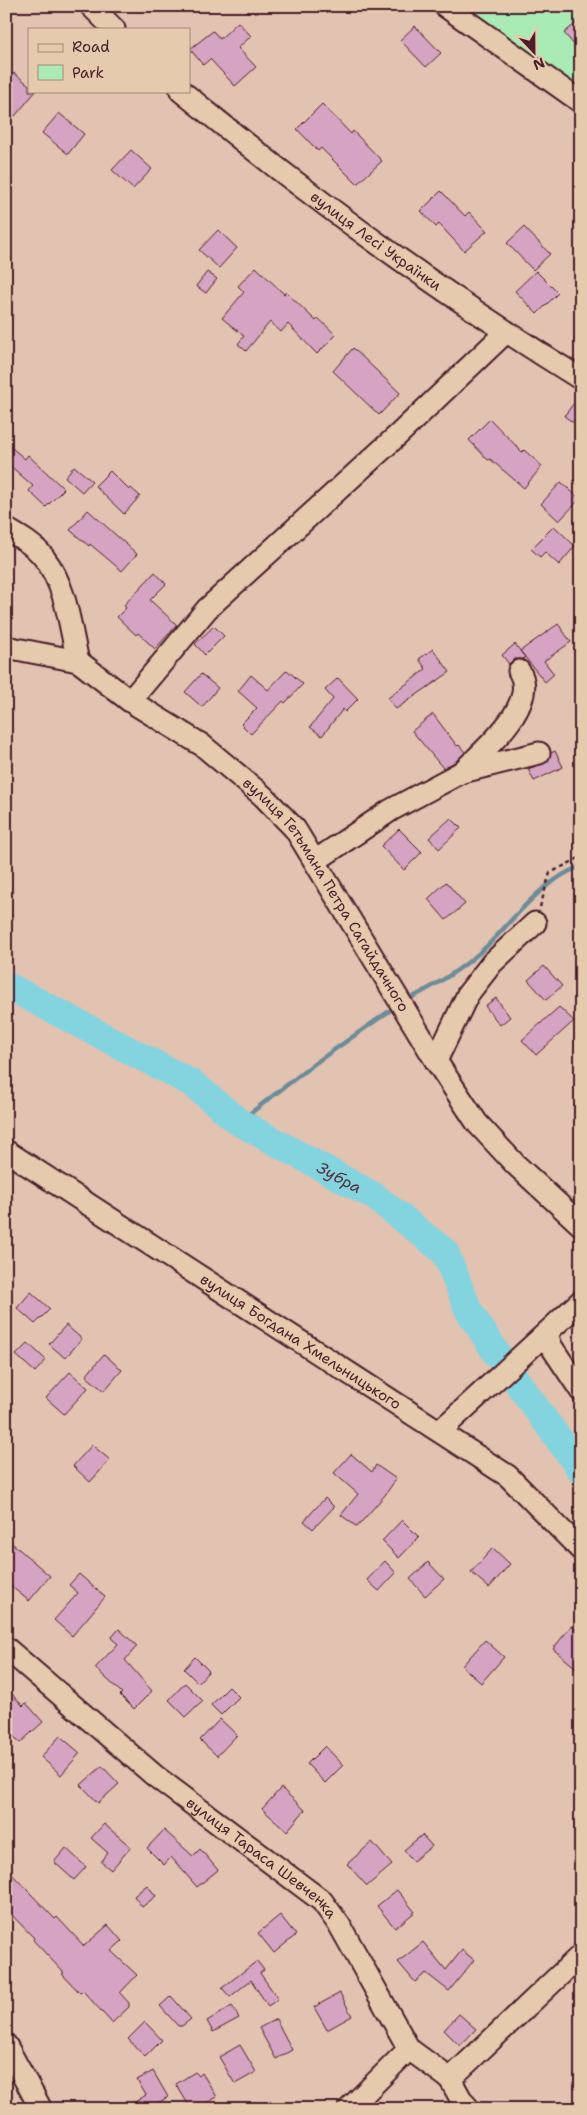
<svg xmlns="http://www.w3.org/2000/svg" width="587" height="2115" font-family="'Shantell Sans',sans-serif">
	<rect width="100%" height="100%" fill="#e2c2b1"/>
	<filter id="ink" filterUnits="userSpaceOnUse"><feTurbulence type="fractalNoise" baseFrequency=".02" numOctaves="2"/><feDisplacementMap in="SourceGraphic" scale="10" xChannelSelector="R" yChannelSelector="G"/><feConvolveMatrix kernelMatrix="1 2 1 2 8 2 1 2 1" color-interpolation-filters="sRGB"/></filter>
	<g filter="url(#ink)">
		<path fill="#aaebb5" stroke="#7a8570" d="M445 6H581V102Z"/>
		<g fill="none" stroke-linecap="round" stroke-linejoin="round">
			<path stroke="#6d8c98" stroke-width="4.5" d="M405 1001C435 986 464 968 488 945 517 916 540 882 581 866
				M239 1122 314 1064 395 1007"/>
			<path stroke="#84d4e0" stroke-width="28" id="s1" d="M6 985 193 1084 239 1122 374 1196 445 1252 469 1311 497 1354 581 1470"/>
		</g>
		<path fill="#d5a4c2" stroke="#4a1f2b" d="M581 19V53L564 33Z
			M238 22 251 36 238 48 256 67 235 86 210 59 203 65 190 49 213 31 220 39Z
			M415 26 441 53 426 67 400 40Z
			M14 73 29 85V91H36L15 116 6 109V81Z
			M322 104 351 134 353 131 382 161 357 184 321 148 318 151 297 129Z
			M59 113 84 134 68 154 42 133Z
			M131 150 152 169 133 189 112 170Z
			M441 191 465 216 469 212 487 231 464 251 439 224 436 227 421 211Z
			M524 227 550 254 533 270 507 243Z
			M218 230 237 248 219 268 199 250Z
			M256 267 284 294 286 292 316 321 318 318 336 335 317 354 288 324 281 332 270 322 246 351 238 344 244 336 222 318 244 292 238 286Z
			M536 271 558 293 537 314 515 291Z
			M207 272 217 279 206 293 196 286Z
			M353 348 400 393 379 415 333 371Z
			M581 394V428L564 416Z
			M490 419 522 452 524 450 542 466 524 488 490 459 488 460 469 440Z
			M6 443 25 459 28 455 64 489 46 507 29 491 33 486 6 462Z
			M74 466 92 481 82 492 65 477Z
			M110 471 129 490 131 488 140 496 124 514 95 486Z
			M561 482 580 499 559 521 541 504Z
			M88 510 137 554 122 571 90 544 89 546 70 530Z
			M554 526 575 546 559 565 545 552 540 557 531 549Z
			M155 572 166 584 150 600 177 625 155 649 138 633 136 635 117 617 126 608 124 605Z
			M558 624 571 642 544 661 554 674 545 682 520 651Z
			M214 626 224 636 205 655 195 644Z
			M515 644 525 657 523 659H514L509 664 502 655Z
			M433 649 450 672 396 709 388 698 426 669 419 659Z
			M287 670 303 684 285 703 283 701 251 734 241 724 257 708 238 691 251 675 268 690Z
			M201 674 218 688 202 707 185 692Z
			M338 678 358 699 345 712 343 709 322 736 310 727 333 699 325 690Z
			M433 714 457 746 459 745 465 752 455 762 443 768 412 731Z
			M555 751 563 767 534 781 528 769 547 762 551 753Z
			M451 818 461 828 439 849 429 838Z
			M399 829 422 852 404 870 381 846Z
			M446 882 465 904 446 920 428 899Z
			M544 966 562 986 546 1000 528 980Z
			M496 998 510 1017 500 1025 485 1006Z
			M559 1007 574 1021 536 1055 522 1040Z
			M31 1292 50 1309 35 1324 17 1308Z
			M66 1325 82 1339 65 1358 49 1344Z
			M28 1343 46 1360 35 1372 16 1355Z
			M104 1354 122 1370 104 1391 86 1376Z
			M70 1372 88 1388 64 1414 46 1398Z
			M92 1445 110 1460 90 1482 73 1466Z
			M351 1454 372 1472 376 1465 396 1479 385 1495 357 1527 341 1515 358 1494 334 1473Z
			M325 1498 334 1507 313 1529 304 1521Z
			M402 1520 419 1537 399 1558 382 1541Z
			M13 1544 50 1576 29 1601 6 1582V1552Z
			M493 1548 510 1564 489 1588 471 1572Z
			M385 1561 396 1573 379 1591 367 1580Z
			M428 1562 444 1579 425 1596 410 1579Z
			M79 1574 105 1597 72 1636 54 1620 78 1593 69 1585Z
			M571 1626 581 1634V1672L553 1649Z
			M119 1629 137 1646 125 1660 152 1691 134 1709 120 1695 122 1693 95 1668 118 1644 111 1638Z
			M485 1640 504 1657 481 1683 462 1666Z
			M195 1657 209 1671 198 1683 184 1669Z
			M185 1683 203 1701 186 1717 169 1700Z
			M229 1687 239 1697 221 1715 211 1705Z
			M6 1688 23 1706 26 1703 43 1722 20 1743 6 1728Z
			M220 1719 237 1735 217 1756 200 1740Z
			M60 1736 80 1753 61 1775 41 1757Z
			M325 1746 343 1765 325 1783 307 1764Z
			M102 1766 119 1784 98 1803 81 1785Z
			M281 1788 305 1810 287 1831 262 1809Z
			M104 1824 131 1847 111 1870 101 1862 108 1853 91 1838Z
			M164 1830 193 1856 200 1849 218 1870 197 1887 171 1857 164 1865 147 1848Z
			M422 1835 432 1846 413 1861 404 1850Z
			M372 1842 392 1865 367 1886 347 1864Z
			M66 1848 86 1867 74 1880 54 1862Z
			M6 1868 55 1919 57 1917 84 1946 108 1925 122 1941 111 1951 137 1975 120 1993 129 2003V2007L112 2023 83 1991 80 1993 62 1974 64 1973 33 1940 34 1938 6 1909Z
			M147 1885 156 1896 142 1907 134 1896Z
			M397 1890 415 1912 395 1928 377 1906Z
			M280 1915 296 1935 274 1953 258 1933Z
			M423 1942 446 1970 462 1950 474 1960 449 1991 426 1973 415 1982 398 1962Z
			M257 1961 264 1970 260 1973 278 1999 268 2006 251 1980 230 1997 222 1988Z
			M340 1993 352 2016 327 2030 314 2007Z
			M171 1996 191 2019 182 2026H178L160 2006Z
			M232 2006 239 2018 213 2032 207 2021Z
			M459 2014 476 2029 460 2046 444 2030Z
			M276 2019 292 2050 276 2059 259 2028Z
			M145 2022 162 2040 145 2057 128 2039Z
			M240 2045 256 2072 235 2084 219 2057Z
			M153 2071 168 2097 147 2109H124L146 2095 137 2080Z
			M195 2072 199 2076 202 2073 217 2097 196 2109H191L176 2084Z"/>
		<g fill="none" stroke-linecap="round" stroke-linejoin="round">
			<g stroke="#4a1f2b" stroke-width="25">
				<g id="minor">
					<path d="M91 6 114 29"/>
					<path d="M445 6 581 102"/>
					<path id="s2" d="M181 91C222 124 263 158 306 190 394 258 486 320 581 379"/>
					<path d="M6 529C20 537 36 546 45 559 67 588 70 628 78 661"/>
					<path id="s3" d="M6 647 78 661 130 701 202 745 263 796 295 829 436 1061 477 1123 515 1164 581 1225"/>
					<path d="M130 701 207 609 398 435 506 332"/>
					<path d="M462 772C484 750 540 704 519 671"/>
					<path d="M315 861 391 810 462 772 539 753"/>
					<path d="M436 1061 468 994 492 963 535 923"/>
					<path id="s4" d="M6 1151 508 1476 581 1550"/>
					<path d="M547 1333 551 1346 581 1391"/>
					<path d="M440 1431 581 1301"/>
					<path id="s5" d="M6 1648 155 1776 322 1901 340 1926 409 2049 349 2109"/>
					<path d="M6 2045 41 2109"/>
					<path d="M409 2049 450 2079 581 1955"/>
					<path d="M450 2079 462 2101 469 2109"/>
				</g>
			</g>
			<path stroke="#4a1f2b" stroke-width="2.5" stroke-dasharray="4 4" stroke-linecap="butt" d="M540 907 550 873 581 857"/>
			<use href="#minor" stroke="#e5caad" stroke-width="21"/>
		</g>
	</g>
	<g text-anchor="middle" stroke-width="4.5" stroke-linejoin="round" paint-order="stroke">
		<g font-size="15" fill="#4a1f2b" stroke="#e5caad">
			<text dy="5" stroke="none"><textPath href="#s2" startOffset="246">вулиця Лесі Українки</textPath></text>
			<text dy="5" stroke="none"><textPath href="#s3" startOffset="420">вулиця Гетьмана Петра Сагайдачного</textPath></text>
			<text dy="5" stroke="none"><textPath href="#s4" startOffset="351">вулиця Богдана Хмельницького</textPath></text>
			<text dy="5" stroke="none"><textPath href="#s5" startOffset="331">вулиця Тараса Шевченка</textPath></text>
		</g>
		<g font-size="16" font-style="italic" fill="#50313d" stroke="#e5caad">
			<text dy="6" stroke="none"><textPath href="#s1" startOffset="386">Зубра</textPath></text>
		</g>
	</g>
	<rect width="587" height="2115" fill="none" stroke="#e5caad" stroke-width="25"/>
	<rect x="12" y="12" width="562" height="2090" fill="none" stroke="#4a1f2b" stroke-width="2" filter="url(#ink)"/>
	<rect x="28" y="28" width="162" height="65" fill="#e5caad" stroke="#a78679"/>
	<rect x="38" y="44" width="25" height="8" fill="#e5caad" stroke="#a78679"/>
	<text x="72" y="52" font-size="15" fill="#4a1f2b">Road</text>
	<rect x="38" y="65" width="25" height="15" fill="#aaebb5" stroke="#a78679"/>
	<text x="72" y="78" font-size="15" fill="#4a1f2b">Park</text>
	<g transform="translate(534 52) rotate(158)" stroke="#e5caad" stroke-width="4" paint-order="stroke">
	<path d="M0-4L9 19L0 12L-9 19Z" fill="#4a1f2b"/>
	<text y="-8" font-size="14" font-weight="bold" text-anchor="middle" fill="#4a1f2b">N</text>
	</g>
</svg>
